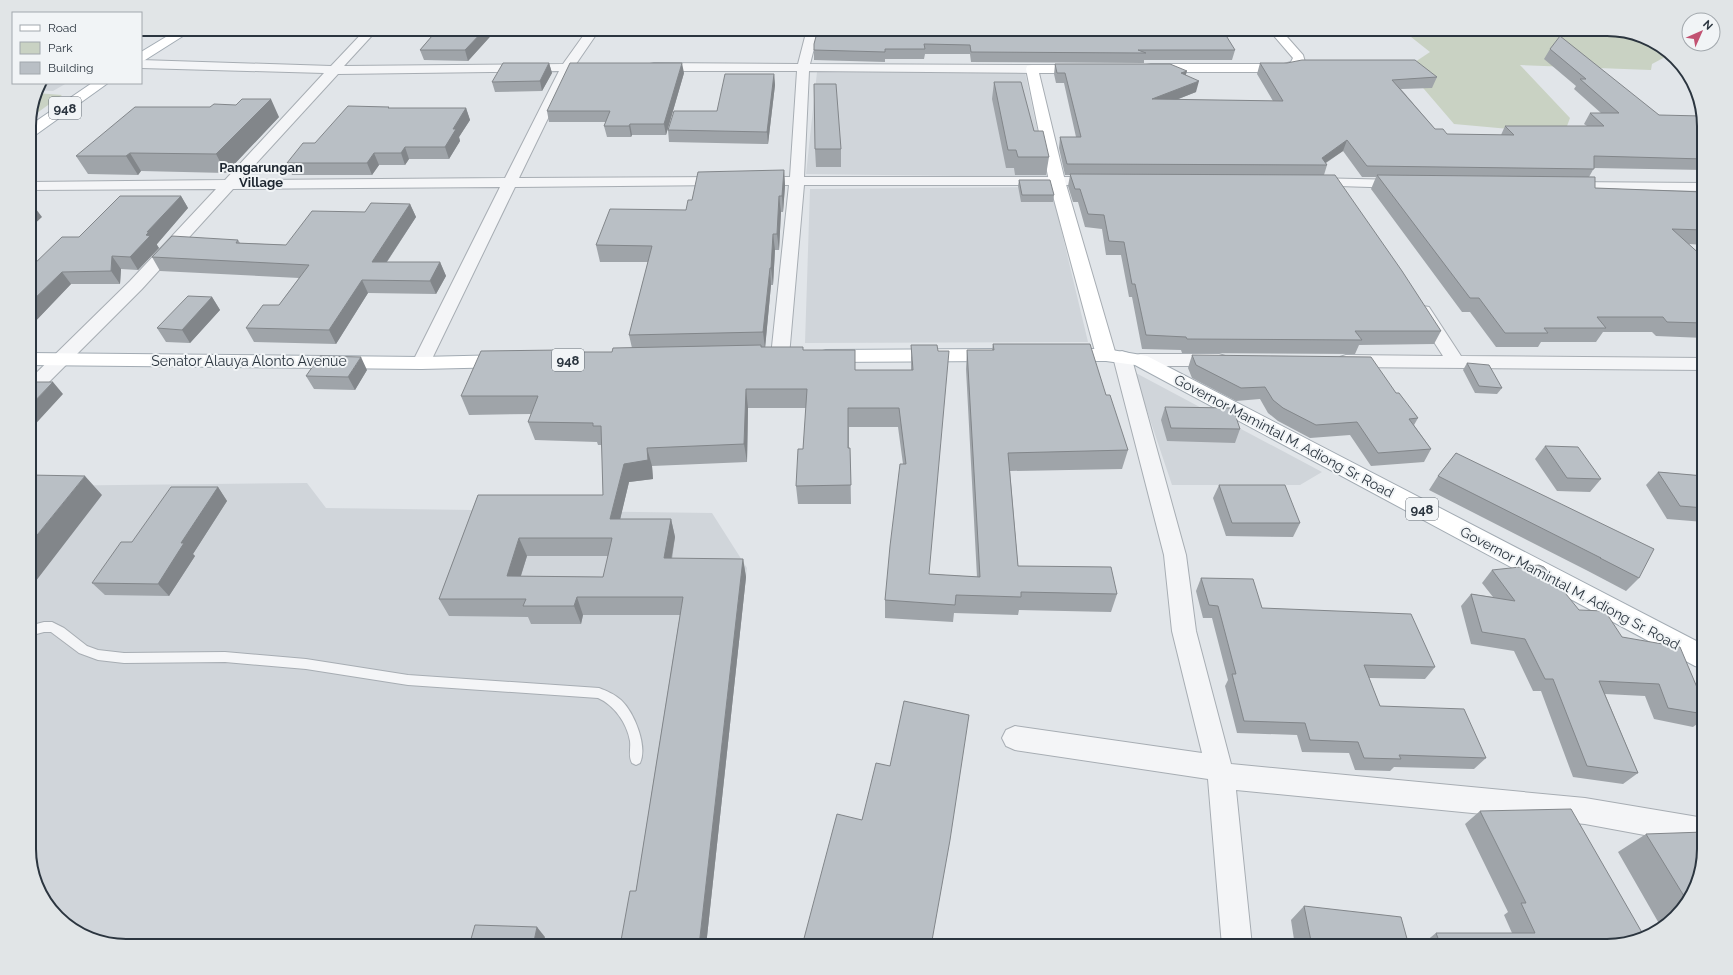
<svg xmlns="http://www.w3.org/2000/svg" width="1733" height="975" font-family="Raleway,sans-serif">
	<rect width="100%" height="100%" fill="#e1e5e9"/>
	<path fill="#d0d5da" d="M817 72H1025L1047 177 806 174Z
		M40 83H67L53 91 36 90Z
		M1051 187 1088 342 805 343 810 189Z
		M1134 372 1322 472 1300 485H1172Z
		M307 483 326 508 712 513 747 568 704 946H126L78 933 45 903 29 855V486Z"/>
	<path fill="#c9d2c3" d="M1401 29H1607L1655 42 1670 56H1667L1652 64 1651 70 1520 65 1570 118 1564 134 1454 124 1406 68 1430 52Z
		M35 93H36L62 95 30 118Z"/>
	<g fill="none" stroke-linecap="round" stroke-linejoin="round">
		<g stroke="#a7adb3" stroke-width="2">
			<path id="service" d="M44 622H52L64 628 87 646 98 650 124 653 225 652 306 659 408 675 599 688C607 691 614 694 621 700 634 712 648 746 640 763L636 765 632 763C628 756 631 749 630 741 627 723 614 705 598 698L408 685 306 669 225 662 124 663 98 660 79 653 51 632H44L29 636V626Z"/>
		</g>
		<g stroke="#a7adb3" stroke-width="2">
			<path id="minor" d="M366 29H378L344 66 563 64 588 29H600L576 64H601L603 67 601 70 571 71 519 178 725 177 730 178 732 181 730 184 725 185 515 187 430 363 428 367 421 369 414 367 412 363 500 187 233 189 142 289 36 395 29 397V380L130 281 216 189 29 190V182L225 180 324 73 141 68V60L331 66ZM559 71 505 178 241 180 338 74Z
				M807 29H819L810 64 1032 65 1036 66 1038 69 1036 72 1032 73 809 71 804 177H1097L1102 178 1104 181 1102 184 1097 185H804L789 356 786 360 780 362 774 360 771 356 789 185H756L751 184 749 181 751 178 756 177H790L797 71H654L650 70 648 67 650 64 654 63 798 64Z
				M1312 178 1401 180 1406 181 1408 184 1406 187 1401 188 1307 185 1305 182 1307 179Z
				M1566 182 1704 183V191L1561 189 1559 186 1561 183Z
				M1423 306 1429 307 1461 356 1704 358V370L1346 367 1340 365 1337 361 1340 357 1346 355 1443 356 1414 311 1417 307Z
				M1122 351 1128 353 1132 359 1134 356 1140 354H1219L1225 356 1228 360 1225 364 1219 366H1140L1133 363 1186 555 1196 631 1231 764 1585 798 1704 818V846L1585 824 1236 790 1252 946H1222L1208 779 1015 750 1006 746 1002 738 1006 730 1015 726 1202 753 1172 631 1164 555 1113 357 1116 353Z"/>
		</g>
		<g stroke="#a7adb3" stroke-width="2">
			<path id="secondary" d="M1268 29H1280L1303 55 1305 62 1301 68 1284 72H1151L1146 71 1145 68 1146 65 1151 64H1284L1291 62 1293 58Z
				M1032 65H1084L1089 66 1090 69 1089 72 1084 73H1039L1065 181 1116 355 1113 359 1106 361 1099 359 1096 355 1049 181 1026 69 1027 66Z"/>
		</g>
		<g stroke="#a2abb3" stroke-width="2">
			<path id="primary" d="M179 29H194L145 60 141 61V52Z
				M92 83H108L34 136 29 137V126Z
				M996 349 1003 351 1006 355 1003 359 996 361 826 362 819 360 816 356 819 352 826 350Z
				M1062 349H1106L1147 356 1704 645V669L1695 666 1135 365 1106 361H1062L1055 359 1052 355 1055 351Z
				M29 353 421 357 506 355 513 357 516 361 513 365 506 367 421 369 29 365Z"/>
		</g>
		<use href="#service" fill="#f4f5f7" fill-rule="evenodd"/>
		<use href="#minor" fill="#f4f5f7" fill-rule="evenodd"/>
		<use href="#secondary" fill="#fff" fill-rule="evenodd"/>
		<use href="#primary" fill="#fff" fill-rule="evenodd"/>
	</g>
	<path fill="#9fa4a9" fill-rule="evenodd" d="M424 29H497L468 61 424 60 420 50 435 32H425Z
		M818 29 1235 50 1232 60H1144V63L971 62 970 54H925L924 59H885V62L814 60V44Z
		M1550 49 1659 115 1704 120V170L1594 168 1589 177 1595 188 1704 192V245L1689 244 1704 258V338L1656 336 1652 332H1603L1596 342H1541L1538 347H1496L1470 312H1462L1371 189 1376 177H1362L1343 151 1326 163 1327 165 1324 175 1441 331 1434 344 1359 345 1355 354 1182 353 1181 350 1142 349 1132 297H1129L1121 255H1106L1102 229 1085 227 1078 202H1073L1068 186 1070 175H1065L1059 148 1060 137H1076L1064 83H1056L1054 74 1055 64 1186 75 1196 92 1176 100 1273 101 1257 74 1260 63 1437 77 1432 88 1401 89 1435 129 1447 134 1501 135 1505 126H1587L1584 124 1590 113H1601L1574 89 1576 86 1544 59Z
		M549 63 552 73 542 91 495 92 492 82Z
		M684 73 666 135H632L631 137H607L604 126 606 122H549L547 111Z
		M774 74 775 85 768 144 669 142 668 130 717 111Z
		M994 82 1034 131 1049 157 1046 175H1015L1014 168H1006L992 99Z
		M236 105 279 117 226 173 141 171 138 175 88 174 76 156 210 107Z
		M390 108H466L470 120 459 137 460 141 449 159H409L405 165H379L372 175H292L287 163 315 143Z
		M815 149H841V167H816Z
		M784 170 785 186 783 212H781L779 250H775L773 285H771L765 347 803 350 855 370H911V345L929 574 977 577 966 369 967 350H992L993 344 1106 395 1128 450 1122 469 1010 471 1018 566 1117 594 1111 612 1019 610 1018 615 954 613 953 622 885 618V600L903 464 898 427H849V448H850L851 504H798L796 486 803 449 806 408H748L747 462 652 466 653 479 629 482 620 519H671L675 537 672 559H743L746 577 706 946H620L636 891 680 615H583L581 624H531L528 617 449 616 439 599 478 495H603L602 445H598L597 442 535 440 528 422 531 414 469 415 461 396 561 350 562 352H612L632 348 629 335 648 262H600L596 245 686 210 692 200ZM527 556H608L603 577 521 576Z
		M1019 180 1054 195 1053 202H1021L1018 186Z
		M181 196 188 208 157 244V245L159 248 138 270 121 269 120 284H71L29 328V269L79 237Z
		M410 204 416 217 387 262H440L446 276 436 294 368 293 336 344 254 342 246 328 279 305 299 278 160 271 152 257 238 240 240 243 286 245 365 212Z
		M212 297 220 310 190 343 166 342 157 328Z
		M1192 355 1396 393 1418 418 1414 425 1431 449 1424 462 1371 466 1350 435 1310 438 1278 421 1268 413 1260 399 1236 401 1192 378 1188 368Z
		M1467 363 1502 388 1497 394 1475 393 1463 370Z
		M367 370 355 390 314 389 306 376Z
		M1165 407 1240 429 1235 443 1167 441 1161 420Z
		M1545 446 1601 479 1590 492 1557 491 1535 459Z
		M1456 453 1639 578 1626 591 1588 571 1429 490 1438 476Z
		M1658 472 1704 476V522L1667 519 1646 485Z
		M1219 485 1300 523 1293 537 1226 536 1213 498Z
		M218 487 227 501 193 554 195 556 169 596 105 595 92 583 132 542Z
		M1492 570 1579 610 1622 637 1704 704V719L1693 727 1654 719 1645 696 1605 694 1638 773 1623 784 1573 777 1541 691H1533L1514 651 1471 644 1461 606 1471 594 1493 597 1482 583Z
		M1201 578 1262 608 1435 667 1425 679 1369 678 1380 706 1486 758 1474 769 1394 767 1390 771 1355 770 1349 753 1302 752 1297 735 1237 733 1225 686 1228 680 1212 618H1203L1196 591Z
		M1480 811 1607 946H1421V945L1436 933H1512L1504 915 1508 912 1465 824Z
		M1646 834 1691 897 1661 927 1618 852Z
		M1304 906 1409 946H1295L1291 920Z"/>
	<path fill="#82868a" d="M485 29H497L468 61 465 50Z
		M549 63 552 73 542 91 540 81Z
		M682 63 684 73 666 135 664 124Z
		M1187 71 1184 81 1181 73Z
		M774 74 775 85 768 144 767 132Z
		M1199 81 1196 92 1150 110 1152 99Z
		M271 99 279 117 226 173 216 154Z
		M466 108 470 120 459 137 460 141 449 159 445 147 453 129Z
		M630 124 632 135 631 137 629 126Z
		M1347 140 1343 151 1322 165V158Z
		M405 147 409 159 405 165 401 153Z
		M130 153 141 171 138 175 126 156Z
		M374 153 379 165 372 175 367 163Z
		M784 170 785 186 783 212 782 196Z
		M181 196 188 208 157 244V245L159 248 138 270 130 257 146 235 147 232Z
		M779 196 781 212 779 250 777 234Z
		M410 204 416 217 378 275 372 262Z
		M33 205 42 217 29 229V208Z
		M773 234 775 250 773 285 771 268Z
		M112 256 121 269 120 284 111 271Z
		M440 262 446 276 436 294 430 281Z
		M770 268 771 285 765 349 763 332Z
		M62 272 71 284 29 328V304Z
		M362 280 368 293 336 344 329 330Z
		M212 297 220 310 190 343 182 330Z
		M361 357 367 370 355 390 348 377Z
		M53 382 63 394 29 431V407Z
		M746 389 748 408 747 462 744 444Z
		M647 448 652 466 653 479 629 482 616 537 610 519 624 464Z
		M85 476 102 495 29 590V545Z
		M218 487 227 501 193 554 195 556 169 596 158 584 181 543Z
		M671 519 675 537 668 577 664 558Z
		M519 538 527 556 515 594 507 576Z
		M743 559 746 577 706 946H699Z
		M577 597 583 615 581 624 574 606Z
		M537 927 545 937 542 946H533Z"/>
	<path fill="#b9bfc5" stroke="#82868a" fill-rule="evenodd" d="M438 29H485L465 50H420Z
		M818 29H1222L1235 50H1138L1146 53 971 52 970 45 924 44 925 49H885V52L814 50V44Z
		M1560 36 1659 115 1702 116 1704 120V159L1594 156V169L1367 166 1347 140 1322 158 1327 165 1067 164 1060 137H1081L1065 73H1057L1055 64H1170L1187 71 1181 73 1199 81 1152 99 1283 101 1260 63H1287L1302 60H1415L1437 77 1392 80 1435 129H1443L1447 134 1514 135 1505 126H1604L1590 113H1619L1580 79H1586L1550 49Z
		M503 63H549L540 81 492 82Z
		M570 63H682L664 124H630L629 126H604L610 111H547Z
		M725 74H774L767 132 668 130 674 111H717Z
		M994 82H1021L1034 131H1043L1049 157H1018L1016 150H1008Z
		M814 84H836L841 149H815Z
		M242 99H271L216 154 130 153 126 156H76L135 107H210L214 104 236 105Z
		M348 106 389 107 388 108H466L453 129H456L445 147H405L401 153H374L367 163H287L303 143H315Z
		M784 170 782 196H779L777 234H773L771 268H770L763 332 629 335 652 246 596 245 610 209 686 210 688 200H692L698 172Z
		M1070 174 1335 175 1402 271 1441 331H1355L1362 340 1187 339 1186 337 1146 335 1135 284H1132L1124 242 1109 241 1104 215 1088 214 1080 189H1075Z
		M1377 175 1595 177V188L1704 192V230L1672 229 1704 258V323L1667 322 1663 317H1597L1606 328H1544L1548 333H1505L1479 298H1470Z
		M1019 180H1050L1054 195H1022Z
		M120 196H181L147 232H149L146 235 150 236 130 257 112 256 111 271 62 272 29 304V269L62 237H79Z
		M371 203 410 204 372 262H440L430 281 362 280 329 330 246 328 263 305H279L309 265 152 257 172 236 238 240 236 243 286 245 312 211 365 212Z
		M29 205H33L29 208Z
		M188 296 212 297 182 330 157 328Z
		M993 344H1090L1106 395H1110L1128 450 1008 453 1018 566 1111 567 1117 594 1021 592V597L956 595 955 605 885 600 890 546 900 464H906L899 408H848V448H850L851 485 796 486 798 449H803L807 389H746L744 444 647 448 648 460 624 464 610 519H671L664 558 743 559 699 946H620L630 891H636L683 597H577L574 606H523L526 599H439L478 495H603L601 426H593V423L528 422 538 396H461L481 351 561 350 560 352H612L613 348 761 345V347H803V350H855V370H913L911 345H937L938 351H949L929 574 980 577 967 350H994ZM519 538H612L603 577 507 576Z
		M1192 355 1371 357 1396 393H1399L1418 418 1409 419 1431 449 1378 453 1357 422 1316 425 1283 408 1273 400 1265 387 1241 388 1196 365Z
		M320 356 361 357 348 377 306 376Z
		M1467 363 1489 365 1502 388 1479 386Z
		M29 382H53L29 407Z
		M1165 407 1233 408 1240 429 1171 428Z
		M1545 446 1578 447 1601 479 1567 478Z
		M1456 453 1654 549 1639 578 1600 558H1601L1438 476Z
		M1658 472 1704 476V508L1680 506Z
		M29 475 85 476 29 545Z
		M1219 485H1285L1300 523H1232Z
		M171 487H218L181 543H184L158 584 92 583 121 542H132Z
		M1539 565 1544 567 1579 610 1605 611 1622 637 1680 647 1704 704V714L1668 708 1659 684 1599 681 1638 773 1587 766 1553 679H1545L1525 639 1482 632 1471 594 1515 601 1492 570Z
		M1201 578 1253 579 1262 608 1411 614 1435 667 1364 665 1380 706 1464 709 1486 758 1399 755 1401 759 1364 758 1358 742 1310 740 1305 723 1244 721 1232 674H1236L1218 606 1209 605Z
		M904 701 969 715 950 840 931 946H802L837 814 862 820 876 763 890 766Z
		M1571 809 1644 936 1607 946H1441L1436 933H1535L1521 903H1526L1480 811Z
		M1704 832V849L1691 897 1687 901 1646 834Z
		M1304 906 1401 917 1409 946H1312Z
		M475 925 537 927 533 946H469Z"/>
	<g text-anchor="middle" stroke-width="4" stroke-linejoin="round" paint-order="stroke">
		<g fill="#f1f4f6" stroke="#666e76" stroke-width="1">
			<rect x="49" y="97" width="32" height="22" rx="3"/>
			<rect x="552" y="349" width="32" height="22" rx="3"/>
			<rect x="1406" y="498" width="32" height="22" rx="3"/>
		</g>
		<g font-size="13" font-weight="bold" fill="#2b353f">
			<text x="65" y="113">948</text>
			<text x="568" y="365">948</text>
			<text x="1422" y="514">948</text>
		</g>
		<g font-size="13" font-weight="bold" fill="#1d2630" stroke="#f1f4f6">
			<text x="261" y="172">Pangarungan<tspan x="261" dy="15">Village</tspan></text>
		</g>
		<g font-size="14" fill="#2b353f" stroke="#f1f4f6">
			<text x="249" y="366">Senator Alauya Alonto Avenue</text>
			<text transform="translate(1284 436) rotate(28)" y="5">Governor Mamintal M. Adiong Sr. Road</text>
			<text transform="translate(1570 588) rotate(28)" y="5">Governor Mamintal M. Adiong Sr. Road</text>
		</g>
	</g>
	<path d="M0 0H1733V975H0ZM126 36H1607A90 90 0 0 1 1697 126V849A90 90 0 0 1 1607 939H126A90 90 0 0 1 36 849V126A90 90 0 0 1 126 36Z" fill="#e1e5e7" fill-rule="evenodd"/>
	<path fill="none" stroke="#2b353f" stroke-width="2" d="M126 36H1607A90 90 0 0 1 1697 126V849A90 90 0 0 1 1607 939H126A90 90 0 0 1 36 849V126A90 90 0 0 1 126 36Z"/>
	<rect x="12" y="12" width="130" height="72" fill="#f1f4f6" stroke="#a2a8ad"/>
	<rect x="20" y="25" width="20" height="6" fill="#ffffff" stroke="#a2a8ad"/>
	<text x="48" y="32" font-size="12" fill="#2b353f">Road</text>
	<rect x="20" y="42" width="20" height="12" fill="#c9d2c3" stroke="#a2a8ad"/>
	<text x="48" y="52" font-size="12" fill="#2b353f">Park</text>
	<rect x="20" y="62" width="20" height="12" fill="#b9bfc5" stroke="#a2a8ad"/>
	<text x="48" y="72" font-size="12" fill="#2b353f">Building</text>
	<g transform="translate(1701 32) rotate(45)"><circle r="19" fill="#f1f4f6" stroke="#a2a8ad"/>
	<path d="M0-3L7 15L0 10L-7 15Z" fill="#c25272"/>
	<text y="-6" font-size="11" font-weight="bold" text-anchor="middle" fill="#2b353f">N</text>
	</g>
</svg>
